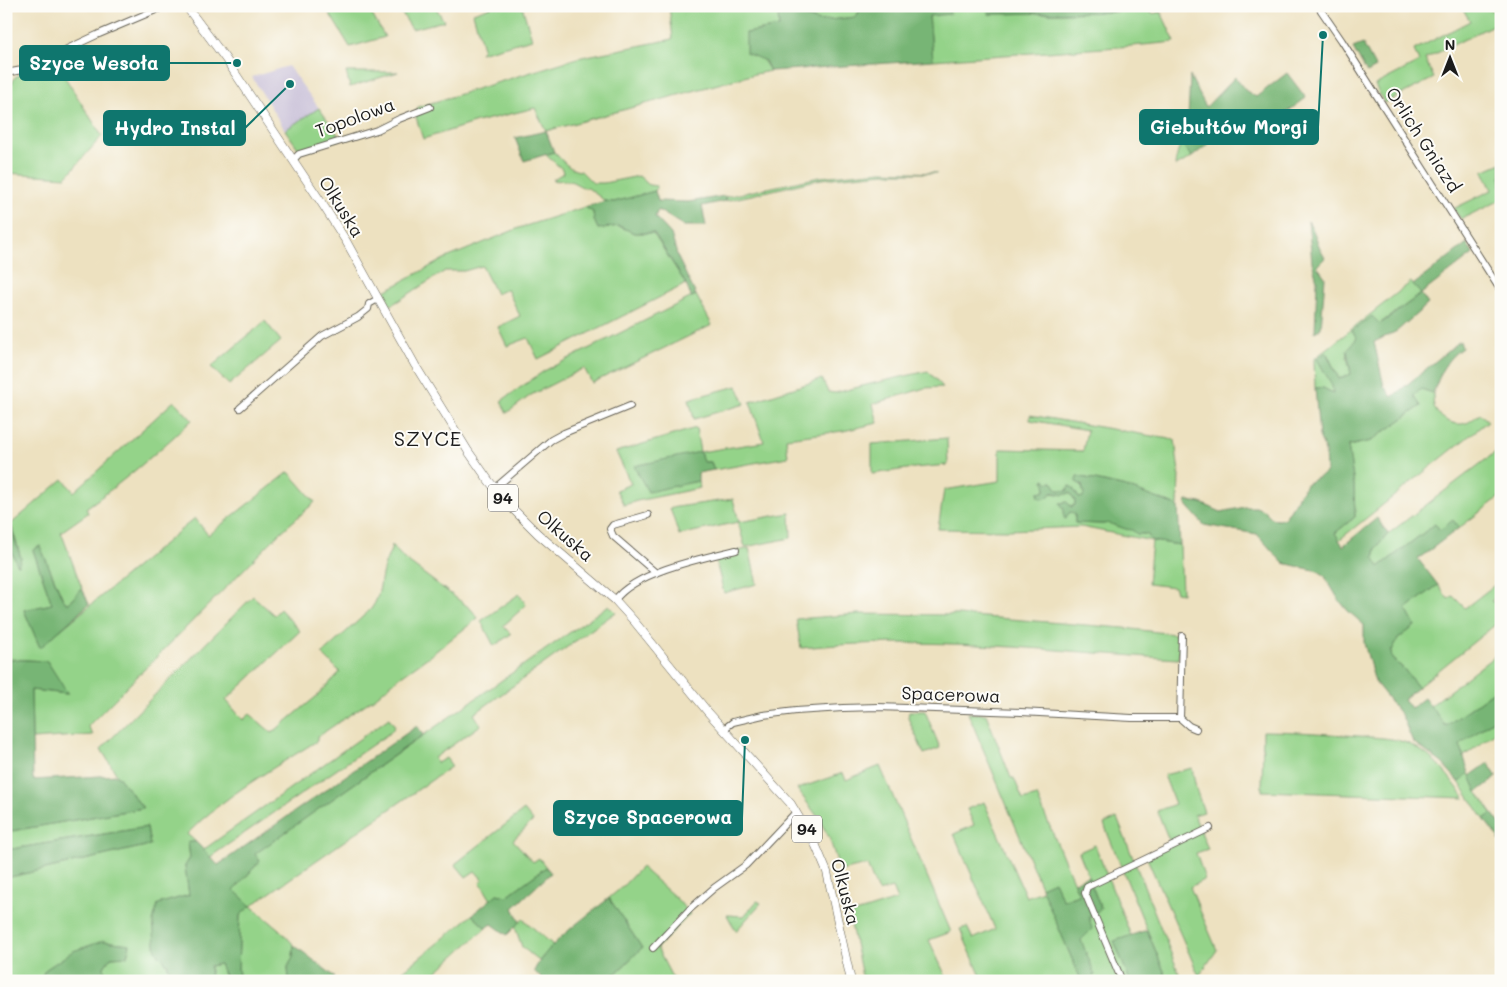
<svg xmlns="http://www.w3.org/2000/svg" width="1507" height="987" font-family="Mali,sans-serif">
	<rect width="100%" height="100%" fill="#fdfcf7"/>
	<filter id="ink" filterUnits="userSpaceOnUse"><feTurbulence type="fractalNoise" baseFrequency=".02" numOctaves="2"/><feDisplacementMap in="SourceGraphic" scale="10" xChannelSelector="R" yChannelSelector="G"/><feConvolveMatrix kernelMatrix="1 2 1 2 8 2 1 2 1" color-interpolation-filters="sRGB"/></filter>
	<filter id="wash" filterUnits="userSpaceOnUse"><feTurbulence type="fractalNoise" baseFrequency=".0096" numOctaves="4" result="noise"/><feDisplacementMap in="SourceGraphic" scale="20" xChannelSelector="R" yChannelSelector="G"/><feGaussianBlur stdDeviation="1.12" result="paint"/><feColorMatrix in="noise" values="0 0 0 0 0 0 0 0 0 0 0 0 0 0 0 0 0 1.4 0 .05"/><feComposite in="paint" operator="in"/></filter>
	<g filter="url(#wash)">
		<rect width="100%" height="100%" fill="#ede1c0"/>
		<path fill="#c8bfd8" d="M288 66 319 108 285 130 252 77Z"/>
		<path fill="#94d389" stroke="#587852" d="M325 6H349L353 12 363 6H367L385 37 350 47Z
			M397 6H435L444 21 412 29Z
			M494 6H522L532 39 480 53 483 48 473 13Z
			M669 6H862L856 17 820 21 794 13 779 15V27L746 33 770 71 755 74 546 131 535 108 477 122 423 139 415 114 418 107 577 58 673 39Z
			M948 6H988L989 14 1113 12H1117L1116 6H1147L1152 14 1161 12 1175 42 1132 46 933 60 929 15 949 14Z
			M1461 6H1489L1492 11 1501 8V21L1425 59 1434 78 1384 103 1375 85 1419 62 1414 50 1470 21Z
			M54 60 102 136 66 177 6 173V94L15 77Z
			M346 72H398L350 87Z
			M319 108 341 139 300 151 285 130Z
			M1188 118 1194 126 1184 147 1192 157 1178 165 1175 166C1177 148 1186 134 1188 118Z
			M554 152C562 160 570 171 581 171L593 183H604L639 176 649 185 657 186 655 191 614 202 605 201 588 188C580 188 576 182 569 181 563 179 558 182 552 180L563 173 562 169 546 155Z
			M1501 163V200L1461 219 1453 209 1492 190 1483 171Z
			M882 171 937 173H884L821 179 725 201V197L820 177Z
			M585 207 593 212 594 220 598 229 619 226 634 233H653L686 284 538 359 528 338 507 346 498 327 520 316 507 289 496 294 482 266 464 271H445L390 306 385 291 444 259 519 228Z
			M1411 282 1421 294 1379 324 1352 331 1357 338 1347 357 1351 374 1339 379 1327 353 1318 359 1332 385 1333 393 1323 388H1315L1314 359Z
			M696 295 712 325 592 383 584 368 531 395 507 413 501 401 544 371Z
			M265 321 281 341 229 385 211 367Z
			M928 371 943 387 925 388 873 404 878 423 843 431 786 438 788 457 714 470 711 462H703L700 452 648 491 698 481 700 488 637 501 624 505 616 490 631 484 616 452 696 428 700 452 764 442 750 402 822 379 828 392 835 393 870 384Z
			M737 386 745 404 694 419 689 399Z
			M1421 389 1433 393C1433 398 1433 404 1435 409 1440 419 1455 427 1466 423 1471 422 1476 416 1480 414L1488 421 1339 540 1335 533 1355 517 1354 485 1348 446 1371 441 1421 406 1413 396Z
			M174 401 192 420C158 452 124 481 86 508L88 513 61 532 82 588 68 604 63 599 40 546 33 550 52 604 24 610 40 647 195 518 208 535 289 472 315 502 280 533 88 726 93 735 32 739 31 690 67 694 47 661 6 659V531L13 556 21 558 11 524 63 479 74 492Z
			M1030 415 1175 440 1179 473 1178 506 1126 487 1078 476 1084 494 1083 497 1079 498 1072 487 1069 486 1067 491 1058 490 1052 482 1048 483 1044 480 1046 488 1044 492H1039C1050 492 1060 496 1070 493L1075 500V505L1070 506 1068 513 1071 512 1075 514V523L1103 524C1112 521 1122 530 1132 529L1137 534H1147L1152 541 1180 545 1182 593 1176 592 1174 587 1148 584 1152 541 1081 527 1009 530 938 529 944 490 1000 481V449L1083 451 1087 430 1030 420Z
			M947 438 948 465 914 468 872 474V444Z
			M1501 448V496L1459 528 1453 521 1440 530 1435 524 1379 567 1374 558 1376 548 1388 534Z
			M733 499 739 522 790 513 791 538 745 547 738 522 679 535 670 508Z
			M392 545 404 559 471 609 478 618 431 655 397 679 376 697 317 737V741C272 769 224 796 187 834L196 842 188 843 190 858 185 866 189 895 158 904 159 955C168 962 169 969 172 981H117L105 975 104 967 111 957 127 956 130 944 103 941 73 952 45 970 40 981H6V878L150 845 147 827 6 850V832L143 808 117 775 101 749 253 596 274 615 280 609 300 631 226 700 243 720 250 714 272 733 317 696 340 672 322 654 371 609C382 595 379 579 385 564 387 557 391 552 392 545Z
			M749 548 757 584 724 593 715 558Z
			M1501 580V593L1491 601 1493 602 1501 598V620L1418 687 1403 668 1392 659 1391 652 1398 639 1415 626 1406 609 1438 585 1448 599 1453 596 1465 608Z
			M519 594 526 605 503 626 511 634 494 646 481 621Z
			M609 605 616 612 474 714 481 725 434 758 437 763 446 758 452 766 251 906 279 929 294 945 293 957 288 967 289 981H240L238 969 240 915 234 890 260 861 254 854Z
			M858 614 958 615 1124 628 1182 635 1178 659C1052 651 927 635 801 648L796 619Z
			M1501 651V686L1446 726 1430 706Z
			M909 711H925L940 748 924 754 908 718Z
			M968 713 986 714 1011 778H1014L1023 800 1037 796 1079 895 1063 900 1054 882 1041 887Z
			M1501 714V728L1463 757 1460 745Z
			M389 718 395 726 391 732 210 857 203 850Z
			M1263 731C1295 731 1327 734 1359 736 1376 738 1395 737 1411 745 1435 756 1450 778 1465 798L1262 791Z
			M880 766 951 932 929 940 948 981H863L849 915 897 900 892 888 878 892 867 865 840 871 829 837 817 816 797 789 843 773 846 780Z
			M1192 768 1196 789 1204 812 1194 815 1208 849 1196 853 1205 879 1190 887 1217 950 1199 976 1146 856 1171 845 1157 811 1175 804 1164 775Z
			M1469 773 1477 792 1492 813 1484 819 1459 782Z
			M984 802 1026 897 1043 891 1081 980V940L1089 917 1101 909 1079 852 1095 845 1131 936 1115 942 1130 981H983L960 929 967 927 973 939 995 929 954 834 974 825 967 809Z
			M524 810 533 821 513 840 533 862 539 858 546 867 507 896 497 894 491 900 480 882 483 880 475 871 466 877 455 864Z
			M1117 818 1182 981H1168L1109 837 1104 824Z
			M641 867 676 898 690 914 657 948 674 981H608L642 948 609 898 622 887Z
			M757 901 761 903 736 931 727 915 744 916Z
			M472 915 486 928 426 981H391Z
			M523 919 553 945 539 961 522 947 515 927Z
			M220 964 226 981H211L210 966Z"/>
		<path fill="#77b575" stroke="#4a6848" d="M862 6H948L950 14 929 16 933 60 770 71 765 61 746 53V33L779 27 778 15 794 13 820 21 856 17Z
			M988 6H1112L1113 12 989 14Z
			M1363 44 1376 68 1367 73 1353 48Z
			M1287 73 1306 98 1249 140 1239 122 1227 129 1192 157 1184 147 1194 126 1188 118 1190 76 1206 107 1235 77 1245 90 1256 97Z
			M546 131 554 152 524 161 515 138Z
			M655 191 658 201 688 202 725 196V201L702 206 706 226H684L658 210 655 217 671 234 678 258 696 295 691 297 686 284 654 233H634L619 226 598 229 594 220 593 212 585 207 605 201 614 202Z
			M1308 221C1316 233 1317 245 1325 258L1317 266 1325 277 1321 328 1315 332 1317 280 1312 262Z
			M1467 243 1473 254 1421 294 1428 304 1397 331 1374 342 1384 386 1392 397 1460 341 1462 348C1444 360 1441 374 1433 393L1421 389 1414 396 1421 406 1371 441 1348 446 1354 485 1355 517 1335 533 1343 546 1377 518 1388 534 1376 548 1374 558 1379 567 1435 524 1440 530 1453 520 1459 528 1418 559 1438 585 1406 609 1415 626 1398 639 1391 652 1392 659 1403 668 1418 687 1404 699 1411 708 1424 698 1446 726 1501 686V714L1460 745 1469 773 1459 782 1442 763 1413 742 1402 716 1375 682 1364 643V625L1347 610 1339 600 1324 575 1318 571 1283 563 1257 534 1204 525 1186 505 1187 501 1201 503 1221 512 1245 507H1256L1265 511 1273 519 1278 520 1285 518 1306 484 1324 474 1326 471 1325 451 1319 436 1315 388H1323L1333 393 1332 385 1317 359 1326 352 1339 379 1351 374 1347 350 1357 338 1352 331 1372 316 1380 324 1421 294 1413 285Z
			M700 452 703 462H711L714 470 698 473V481L648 492 634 466Z
			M1077 476 1126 487 1178 506 1180 545 1152 541 1147 534H1137L1132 530C1122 530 1112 521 1103 524L1075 523V514L1071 512 1068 514 1066 519 1064 518V510L1060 503 1067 502 1071 507 1075 505V500L1070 493 1063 495 1052 492 1048 497 1043 499 1039 497 1038 492H1044L1046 488 1044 479H1045L1048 483 1052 482 1058 490 1067 491 1069 486 1072 487 1079 498 1083 497 1084 494 1082 485 1076 482Z
			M6 512 21 558 18 566C9 549 6 532 6 512Z
			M40 546 63 600 68 604 82 588 89 604 40 648 24 610 52 604 33 550Z
			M6 659 47 661 68 694 31 690 33 780 117 775 143 808 6 832Z
			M417 726 423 735 255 854 260 861 234 890 251 906 240 915 238 969 240 981H227L220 964 210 966 211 981H172L168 965 156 951 155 944 153 921 158 904 189 895 185 866 190 858 188 842H196L218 865Z
			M1488 763 1497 777 1477 792 1470 776Z
			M1492 813 1501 825V842L1484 819Z
			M147 827 150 845 6 878V850Z
			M546 867 551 873 513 908 520 922 507 935 492 924 486 928 472 915 497 894 507 896Z
			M1088 876 1101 909 1089 917 1092 929 1081 940 1095 975 1081 980 1041 887 1054 881 1063 900 1079 895 1074 882Z
			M609 898 642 948 608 981H544L534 971C548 942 584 919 609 898Z
			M1147 930 1168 981H1130L1114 941Z
			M103 941 130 944 127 956 111 957 104 967 105 975 117 981H40L45 970 73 951Z
			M294 945 334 976V981H289L288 967 293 957Z"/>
	</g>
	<g filter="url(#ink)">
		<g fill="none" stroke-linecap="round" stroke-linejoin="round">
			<g stroke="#656155" stroke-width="8">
				<path id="minor" d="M1318 6 1342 41 1501 291
					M6 73 22 70 99 34 165 6
					M293 160 299 154 377 130 399 119 430 107
					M240 408 322 336 358 317 368 309 369 304 378 299
					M495 488 551 440 564 433 630 406
					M648 515 613 525 610 529 613 536 656 573
					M615 600C635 572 702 558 736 550
					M1180 718C1181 691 1181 664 1182 636
					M724 729 733 722 763 715 796 711 843 708 878 707 1021 712 1132 718H1180L1189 726 1196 729
					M653 948 690 909 714 888 746 865 796 812
					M1122 981 1085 893 1087 887 1210 828"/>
			</g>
			<g stroke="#656155" stroke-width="9">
				<path id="major" d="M186 6 225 58 323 205 346 241 415 365 468 451 489 481 507 503 538 534 615 600 634 621 707 711 791 804 816 846 827 872 851 981"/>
			</g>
			<use href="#minor" stroke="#fff" stroke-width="6"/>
			<use href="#major" stroke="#fff" stroke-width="8"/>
		</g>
	</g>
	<g text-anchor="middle" stroke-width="4" stroke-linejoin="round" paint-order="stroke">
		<g fill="#fdfcf7" stroke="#605f5e" stroke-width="1">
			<rect x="488" y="484.5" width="30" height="27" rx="4"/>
			<rect x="792" y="815.5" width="30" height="27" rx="4"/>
		</g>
		<g font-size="16" font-weight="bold" fill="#1c1c1c">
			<text x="503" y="504">94</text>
			<text x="807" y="835">94</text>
		</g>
		<g font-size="18" fill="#1c1c1c" stroke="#fdfcf7">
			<text transform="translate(355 118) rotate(-20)" y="6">Topolowa</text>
			<text transform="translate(1423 140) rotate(57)" y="6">Orlich Gniazd</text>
			<text transform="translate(341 207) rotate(58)" y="6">Olkuska</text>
			<text transform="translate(565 536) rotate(41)" y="6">Olkuska</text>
			<text transform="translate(951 695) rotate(2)" y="6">Spacerowa</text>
			<text transform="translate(845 892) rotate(75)" y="6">Olkuska</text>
		</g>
		<g font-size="20" letter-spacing="1" fill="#1c1c1c" stroke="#fdfcf7">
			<text x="428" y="446">SZYCE</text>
		</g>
	</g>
	<path fill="none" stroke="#0f766e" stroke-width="2" d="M237 63L169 63M1323 35L1318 127M290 84L245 128M745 740L742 818"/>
	<g fill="#0f766e" stroke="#fdfcf7" stroke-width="2">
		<circle cx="237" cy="63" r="5"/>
		<circle cx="1323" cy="35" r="5"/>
		<circle cx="290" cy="84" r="5"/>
		<circle cx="745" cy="740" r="5"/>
	</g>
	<g fill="#0f766e" stroke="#0f766e" stroke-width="2">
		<rect x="20" y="46" width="149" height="34" rx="5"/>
		<rect x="1140" y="110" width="178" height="34" rx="5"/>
		<rect x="104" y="111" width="141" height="34" rx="5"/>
		<rect x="554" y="801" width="188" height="34" rx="5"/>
	</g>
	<g font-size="19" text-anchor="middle" font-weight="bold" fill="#fff">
		<text x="94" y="70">Szyce Wesoła</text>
		<text x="1229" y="134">Giebułtów Morgi</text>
		<text x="175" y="135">Hydro Instal</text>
		<text x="648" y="824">Szyce Spacerowa</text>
	</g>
	<rect width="1507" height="987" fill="none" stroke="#fdfcf7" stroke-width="25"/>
	<g transform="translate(1450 58)" stroke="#fdfcf7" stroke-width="4" paint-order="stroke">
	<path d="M0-4L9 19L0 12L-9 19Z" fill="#1c1c1c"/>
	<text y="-8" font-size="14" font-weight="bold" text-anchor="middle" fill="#1c1c1c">N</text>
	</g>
</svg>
